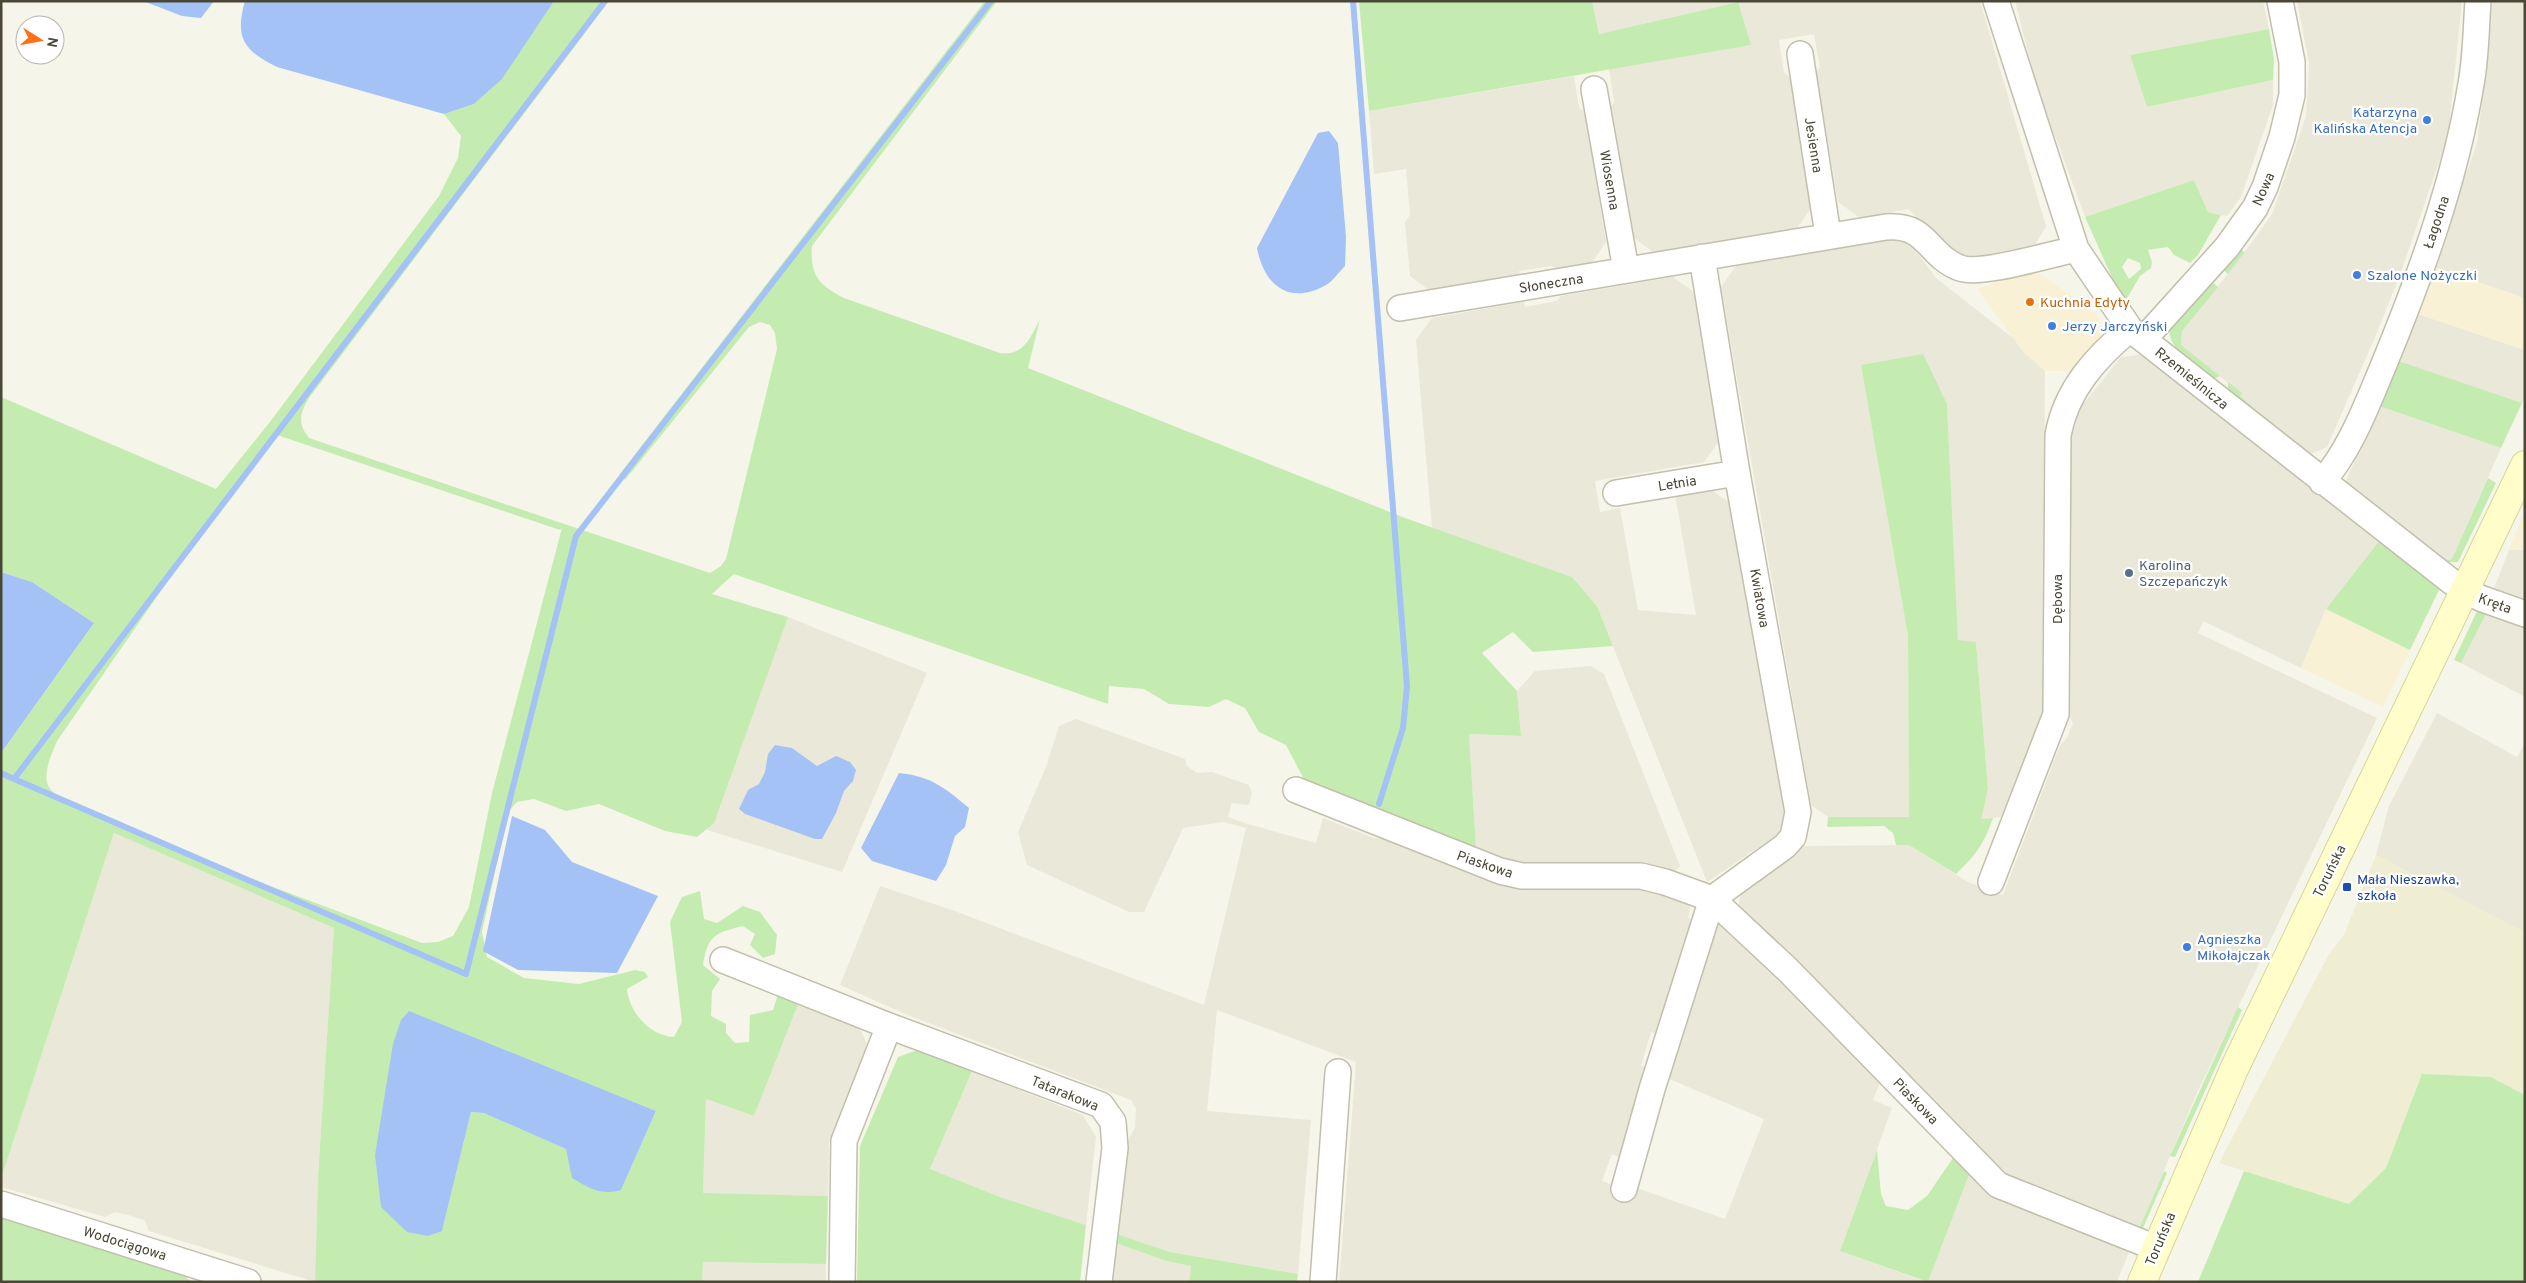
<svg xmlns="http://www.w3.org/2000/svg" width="2526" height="1283" font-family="Overpass,sans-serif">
	<rect width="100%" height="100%" fill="#f6f5ea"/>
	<path fill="#eae8d8" d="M1592 1H1980L2046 226 2034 247 1971 261 1955 252 1908 209 1860 218 1838 202 1816 72 1820 67 1814 34 1779 40 1784 73 1790 77 1812 207 1797 228 1654 253 1633 237 1611 107 1614 102 1609 69 1750 45 1737 2 1599 34Z
		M2015 1H2263L2269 29 2130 55 2147 107 2273 80V105L2241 197 2227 216 2208 212 2194 180 2085 217 2036 84Z
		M2297 1H2462L2448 136 2401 272 2376 335 2327 447 2309 455 2240 396 2241 393 2181 346 2182 331 2242 256 2272 214 2306 116 2309 63Z
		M2492 1H2525V298L2434 267 2477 143 2489 46Z
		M1574 76 1579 108 1585 112 1606 242 1591 264 1557 269 1551 266 1519 271 1520 276 1430 291 1410 276 1405 222 1410 215 1406 169 1374 174 1369 111Z
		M1906 237 1936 278 2045 363 2043 712 2005 816 1980 820 1988 789 1976 642 1958 640 1947 404 1861 365 1908 636 1909 818 1828 817 1811 805 1721 287 1736 266Z
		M1673 277 1694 292 1720 440 1704 462 1595 481 1600 512 1620 508 1638 610 1696 615 1675 494 1709 488 1731 504 1787 828 1707 882 1597 606 1572 577 1432 528 1416 340 1432 318 1524 302 1525 307 1557 301 1561 296Z
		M2418 314 2525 350V396L2522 403 2399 361Z
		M2147 354 2380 540 2326 609 2301 668 2203 621 2198 633 2377 718 2197 1093 2137 1233 2000 1177 1794 957 1738 910 1741 890 1804 846 1909 845 1968 882 2003 895 2060 745 2067 738 2073 723 2070 717 2071 435 2081 407 2121 357Z
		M2379 406 2501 448 2452 559 2441 562 2344 485Z
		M2509 550H2525V602L2493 591Z
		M2487 612 2525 626V697L2461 663Z
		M788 617 927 673 842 872 707 830Z
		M1591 666 1604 674 1680 866 1674 872 1645 862 1515 865 1476 848 1469 734 1521 736 1517 691 1535 671Z
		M2437 713 2517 757 2525 743V934L2376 855 2389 806Z
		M1076 719 1185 759 1187 766 1197 773 1212 772 1249 785 1252 793 1249 805 1232 803 1228 817 1248 824 1316 843 1323 818 1374 838 1383 839 1503 879 1649 885 1692 900 1688 918 1699 923 1662 1035 1651 1032 1641 1066 1653 1070 1623 1159 1612 1154 1602 1181 1628 1192 1631 1186 1725 1219 1764 1119 1667 1078 1717 916 1882 1078 1873 1100 1892 1108 1840 1251 1926 1282H1339L1356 1062 1217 1010 1207 1111 1311 1120 1298 1274 1170 1252 1117 1234 1129 1138 1135 1128 1136 1109 1131 1100 910 1016 840 985 880 886 952 910 1204 1005 1246 828 1223 822 1183 828 1144 912H1129L1027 865 1018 832 1046 767 1059 726Z
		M114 833 334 928 318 1177 315 1282 149 1231 144 1220 128 1215 115 1212 105 1217 1 1187V1179Z
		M799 1002 859 1026 868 1047 829 1143 828 1196 703 1194 706 1099 754 1116Z
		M972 1071 1083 1115 1096 1137 1086 1225 1000 1197 930 1169Z
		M1970 1172 1993 1195 2129 1252 2117 1282H1928Z
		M1116 1243 1166 1261 1191 1266 1189 1282H1112Z
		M703 1262 826 1264V1282H702Z"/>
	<path fill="#f8f1d5" d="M2434 267 2525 298V350L2418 314Z
		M2020 270 2039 273 2098 315 2101 341 2077 371H2045L2024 353 1978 290Z
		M2525 509V550H2509Z
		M2326 609 2410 650 2383 707 2301 668Z"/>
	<path fill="#efeed3" d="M2376 855 2525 932V1095L2491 1077 2422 1075 2386 1168 2349 1204 2219 1163 2329 954 2344 935Z"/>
	<path fill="#c4ecb1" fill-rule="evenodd" d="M554 1H609L309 398C300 413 297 423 309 438L710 573 721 566 726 559 777 349 775 333 770 325 760 322 749 327 625 480 619 475 985 1H997L812 246C810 276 819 285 844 298L1000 353C1024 356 1030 338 1040 319L1028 368 1405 518 1572 577 1597 606 1613 646 1533 652 1513 632 1482 653 1517 691 1521 736 1469 734 1476 848 1306 783 1286 745 1259 732 1245 708 1226 699 1209 707 1169 704 1144 689 1109 686 1108 704 734 574 712 594 788 617 714 823 697 837 665 831 599 804 566 811 534 799 517 802 508 812 482 932 487 957 524 978 579 984 635 970 645 972 648 977 627 989C629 1012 650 1036 674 1037L682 1022 670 922 682 897 700 891 704 919 717 923 743 906 760 912 777 935 775 954 763 958 750 945 755 934 743 926C715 933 708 935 703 965L720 979 712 991 711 1016 726 1024V1033L735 1043 749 1042 750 1015 773 1010 778 994 799 1002 754 1116 706 1099 703 1193 828 1196 826 1264 703 1262 702 1282H315L318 1177 334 928 114 833 1 1179V753L94 623 32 582 1 572V397L216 489 273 418 439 196 458 158 461 136 444 114 474 104 501 79ZM277 435 560 530 562 528 492 793 469 907 453 936 438 942 422 943 207 862 73 803C67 800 57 797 52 791 39 779 52 754 57 741L181 562ZM409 1012 656 1111 621 1190 567 1149 484 1113 471 1112 442 1231Z
		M1359 1H1592L1599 34 1738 2 1751 45 1369 111Z
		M2269 29 2274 59 2273 80 2147 107 2130 55Z
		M2194 180 2208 212 2221 215 2198 255 2190 263 2174 255 2168 247 2148 250 2152 262 2151 268 2140 276 2126 300 2118 291 2085 217ZM2128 258 2140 263 2141 269 2129 279 2122 267Z
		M2235 247 2245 252 2228 274 2219 266Z
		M2209 279 2218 287 2182 331 2181 345 2220 376 2214 379C2200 370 2161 345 2171 324 2177 312 2199 290 2209 279Z
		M1923 354 1947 404 1958 640 1976 642 1988 789 1981 819 1993 818C1984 844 1976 855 1956 874L1909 845H1896L1893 833 1884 826 1827 827 1828 817H1909L1908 636 1861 365Z
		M2399 361 2522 403 2501 448 2379 406Z
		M2228 382 2242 393 2240 396 2309 455 2314 456 2318 460 2309 459 2260 419 2261 416 2257 414 2255 415 2228 393Z
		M2488 478 2496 483 2458 562H2441L2452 559Z
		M2380 540 2440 588 2410 650 2326 609Z
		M2478 609 2487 612 2461 663 2454 660Z
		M2238 1007 2242 1010 2175 1157 2170 1156Z
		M917 1050 972 1071 930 1169 1000 1197 1086 1225 1080 1282H857L860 1146 898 1057Z
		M2422 1074 2491 1077 2525 1095V1282H2198L2244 1171 2349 1204 2386 1168Z
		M1877 1150 1881 1194 1886 1206 1908 1210 1927 1196 1953 1158 1970 1172 1928 1282 1840 1251Z
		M2164 1171 2167 1173 2140 1235 2137 1233Z
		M1 1216 171 1272H181L191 1282H1Z
		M1117 1234 1170 1252 1298 1274 1297 1282H1189L1191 1266 1166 1261 1116 1243Z"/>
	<path fill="#a4c2f5" d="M143 1H214L201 18 182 16Z
		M245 1H554L502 79 474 104 444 114 277 67C245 51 234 39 245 1Z
		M1329 131 1338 143 1346 237 1345 266C1339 272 1333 281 1326 285 1289 306 1264 285 1257 248L1318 133Z
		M1 572 32 582 94 623 1 753Z
		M775 745 792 748 817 766 836 756 850 762 856 770 853 781 844 791 836 813 822 839H815L745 814 739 809 748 790 759 784 765 772 768 754Z
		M899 773C931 776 945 788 969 808L965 827 955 836 946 865 936 881 872 861 861 848Z
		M512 816 545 830 572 862 658 896 617 973 518 970 483 951Z
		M409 1011 656 1111 621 1190C601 1196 589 1188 572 1178L566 1149 484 1113 471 1112 442 1231 428 1236 407 1232 381 1207 375 1155 393 1044 401 1020Z"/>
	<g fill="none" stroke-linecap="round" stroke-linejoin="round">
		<path stroke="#a4c2f5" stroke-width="6" d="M1353 1 1407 686 1403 728 1379 804
			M1 773 14 779 605 1
			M14 779 466 974 576 536 991 1"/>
		<g stroke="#c2bfac" stroke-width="28">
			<path id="street" d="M1996 1 2076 249 2130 329 2452 582 2480 598 2525 614
				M1800 54 1828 235
				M1594 89 1626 270
				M1702 257 1737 473 1798 812 1793 837 1785 846 1712 899
				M1400 308 1886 227C1929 224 1926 255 1960 268 1981 276 2051 254 2076 249
				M2144 339 2227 247 2255 208 2265 187 2282 137 2292 95V62L2280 1
				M2322 482C2350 450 2366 407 2382 369 2420 277 2455 182 2471 84 2476 57 2476 29 2478 1
				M1616 493 1737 473
				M1296 790 1500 871 1522 876H1641L1665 882 1712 899 1788 970 1998 1185 2156 1248
				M1991 882 2056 714 2058 435C2066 390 2096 357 2130 329
				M723 960 889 1026 1101 1105 1113 1122 1115 1148 1099 1282
				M1624 1189 1652 1089 1712 899
				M1 1204 248 1282
				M842 1282 844 1141 889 1026
				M1323 1282 1338 1072"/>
		</g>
		<g stroke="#d8d598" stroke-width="30">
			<path id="secondary" d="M2142 1282 2235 1067 2525 465"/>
		</g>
		<use href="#street" stroke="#fff" stroke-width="25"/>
		<use href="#secondary" stroke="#fffecb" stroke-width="28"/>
	</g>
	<g fill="#3f7fe0" stroke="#fff" stroke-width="2">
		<circle cx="2427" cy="120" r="5"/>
		<circle cx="2357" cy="275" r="5"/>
		<circle cx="2052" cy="326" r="5"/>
		<circle cx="2187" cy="947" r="5"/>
	</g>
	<circle fill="#e8710a" stroke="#fff" stroke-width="2" cx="2030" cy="302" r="5"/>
	<circle fill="#5c6f8a" stroke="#fff" stroke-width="2" cx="2129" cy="573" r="5"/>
	<rect fill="#1a4fb4" stroke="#fff" stroke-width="2" x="2342" y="882" width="10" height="10" rx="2.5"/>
	<g text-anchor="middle" stroke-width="4.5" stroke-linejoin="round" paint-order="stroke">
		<g font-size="14" fill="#366cbe" stroke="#fff" text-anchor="start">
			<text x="2417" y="117" text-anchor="end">Katarzyna<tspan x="2417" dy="16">Kalińska Atencja</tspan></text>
			<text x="2367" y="280">Szalone Nożyczki</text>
			<text x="2062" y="331">Jerzy Jarczyński</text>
			<text x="2197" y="944">Agnieszka<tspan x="2197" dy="16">Mikołajczak</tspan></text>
		</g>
		<g font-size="14" fill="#4a4737" stroke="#fff">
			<text transform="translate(1814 145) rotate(81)" y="5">Jesienna</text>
			<text transform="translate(1610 180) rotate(80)" y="5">Wiosenna</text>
			<text transform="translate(2263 189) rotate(-66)" y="5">Nowa</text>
			<text transform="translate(2436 222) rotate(-72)" y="5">Łagodna</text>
			<text transform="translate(1551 283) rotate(-9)" y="5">Słoneczna</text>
			<text transform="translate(2192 378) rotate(39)" y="5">Rzemieślnicza</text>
			<text transform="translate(1677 483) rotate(-9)" y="5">Letnia</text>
			<text transform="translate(1760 598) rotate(80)" y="5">Kwiatowa</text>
			<text transform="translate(2057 599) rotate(-90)" y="5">Dębowa</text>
			<text transform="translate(2495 603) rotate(20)" y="5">Kręta</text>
			<text transform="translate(1485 864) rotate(19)" y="5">Piaskowa</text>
			<text transform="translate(2329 871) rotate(-64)" y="5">Toruńska</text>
			<text transform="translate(1065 1093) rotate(22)" y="5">Tatarakowa</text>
			<text transform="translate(1916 1101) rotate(46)" y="5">Piaskowa</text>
			<text transform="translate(2160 1239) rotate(-67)" y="5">Toruńska</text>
			<text transform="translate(125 1243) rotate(17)" y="5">Wodociągowa</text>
		</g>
		<g font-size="14" fill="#c56008" stroke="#fff" text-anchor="start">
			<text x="2040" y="307">Kuchnia Edyty</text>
		</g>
		<g font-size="14" fill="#4e5e75" stroke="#fff" text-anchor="start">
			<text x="2139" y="570">Karolina<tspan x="2139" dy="16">Szczepańczyk</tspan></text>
		</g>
		<g font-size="14" fill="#164399" stroke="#fff" text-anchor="start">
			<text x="2357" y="884">Mała Nieszawka,<tspan x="2357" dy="16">szkoła</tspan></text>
		</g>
	</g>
	<rect width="2526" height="1283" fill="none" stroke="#4a4737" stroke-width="5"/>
	<g transform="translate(40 40) rotate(101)"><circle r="24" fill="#ffffff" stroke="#b7b5af"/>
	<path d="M0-4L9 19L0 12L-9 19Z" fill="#ff6e18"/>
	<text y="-8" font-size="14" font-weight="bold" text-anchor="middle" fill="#4a4737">N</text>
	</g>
</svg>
